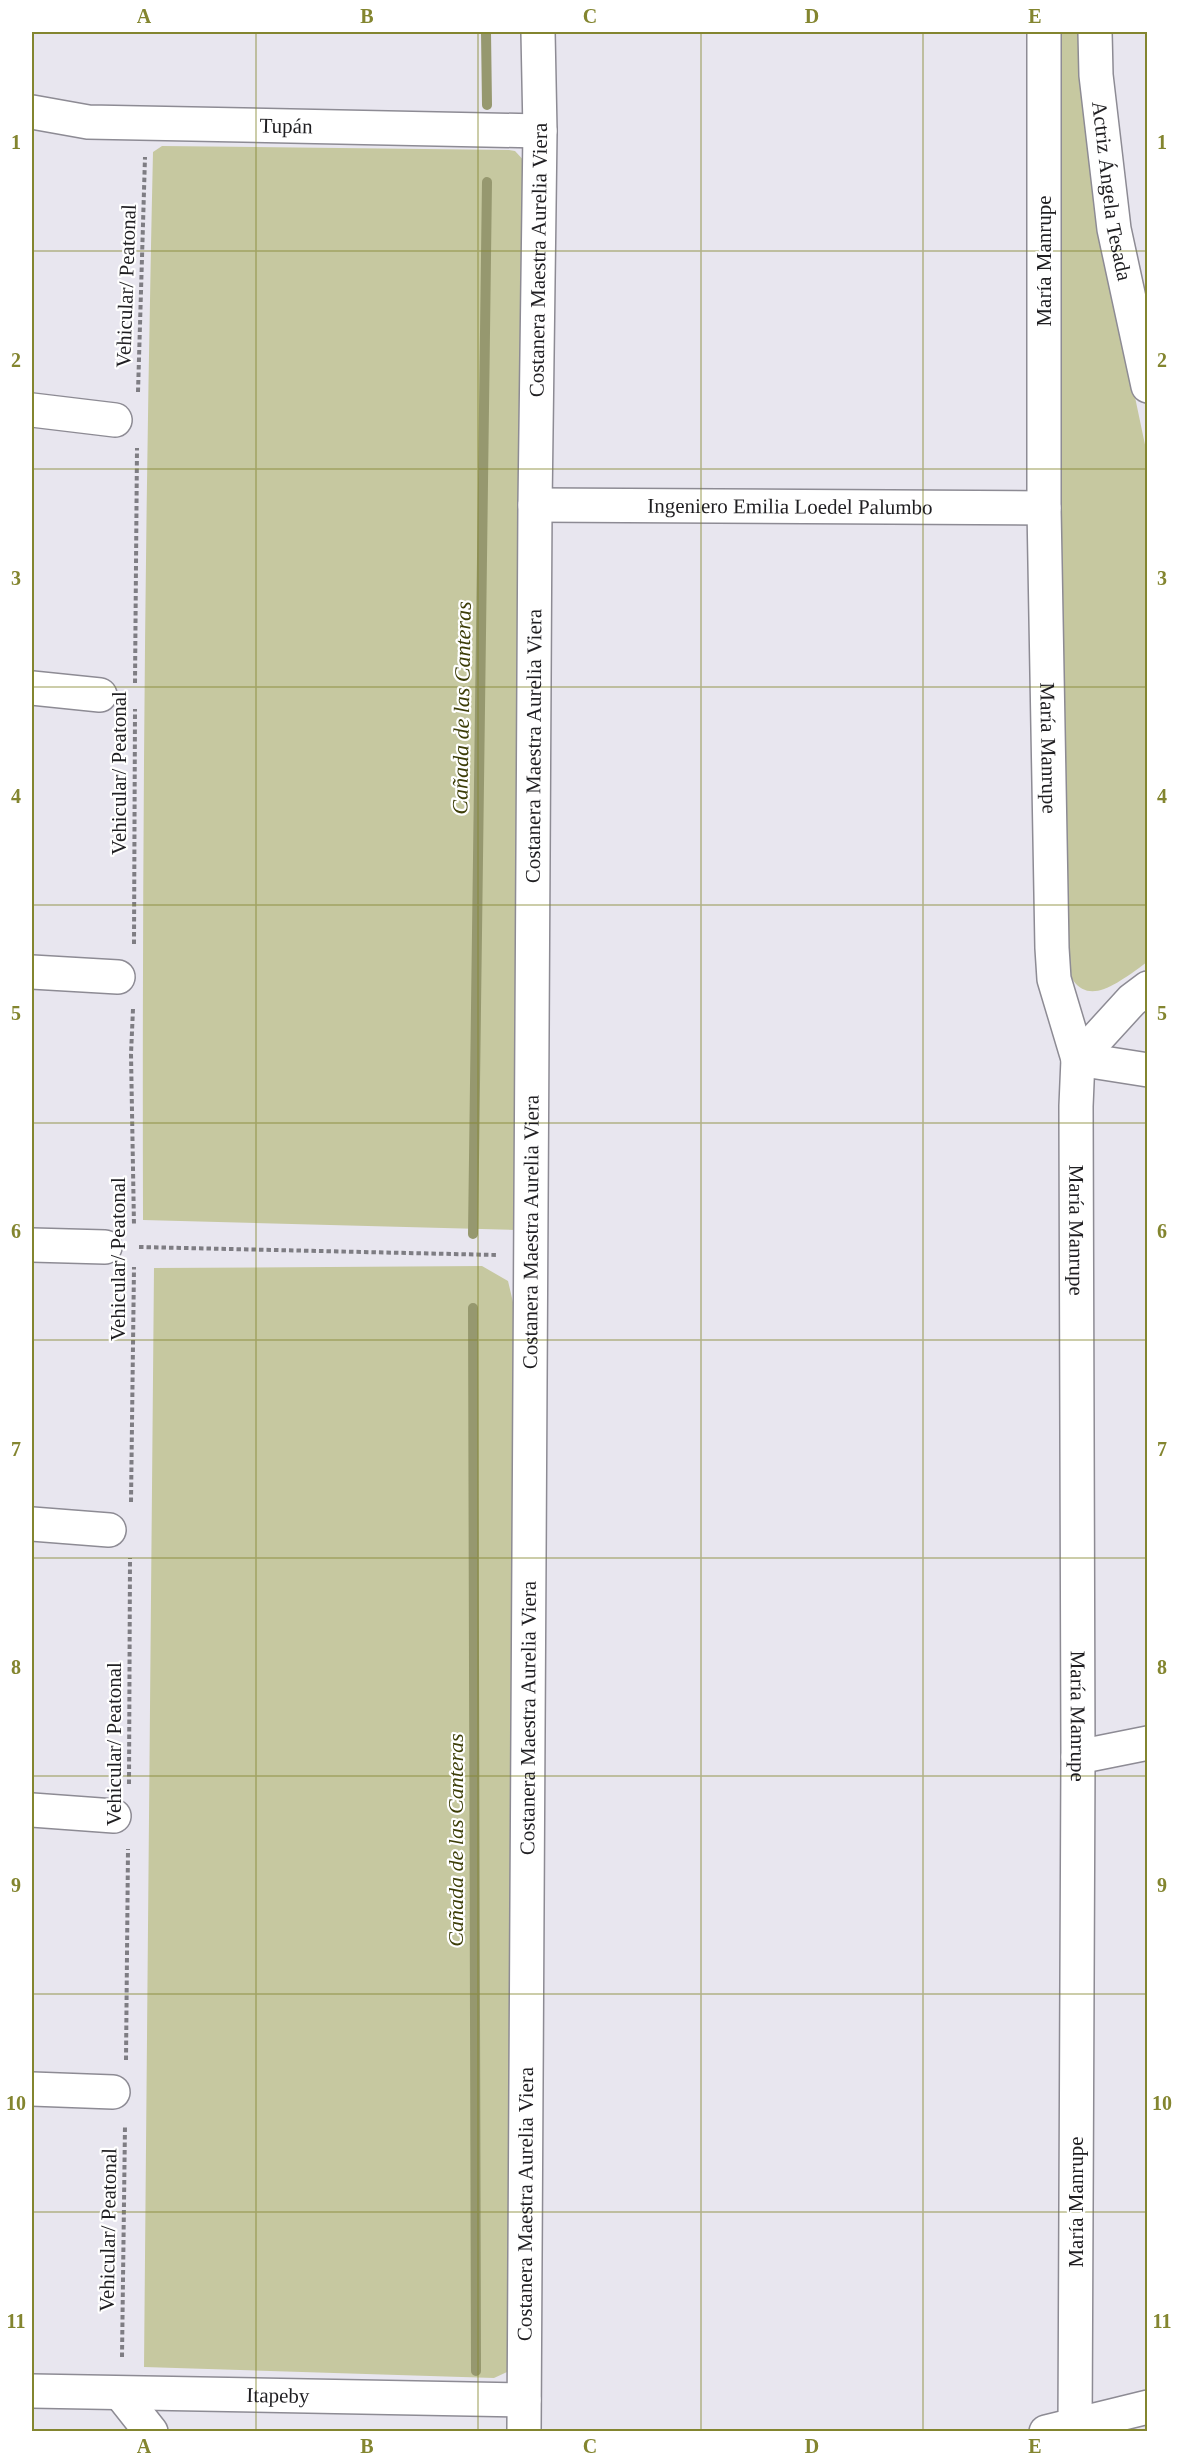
<svg xmlns="http://www.w3.org/2000/svg" width="1179" height="2463" font-family="'Times New Roman',serif">
	<rect width="100%" height="100%" fill="#e8e6ef"/>
	<path fill="#c6c8a0" d="M1057 32H1081L1090 168 1111 283 1148 459 1147 962C1104 994 1075 1014 1059 944Z
		M162 146 509 150 515 151 528 165 516 1230 143 1220C142 864 145 508 153 152Z
		M482 1266 508 1281 516 1315 513 2355 507 2372 494 2378 144 2367 154 1268Z"/>
	<g fill="none" stroke-linecap="round" stroke-linejoin="round">
		<path stroke="#96986f" stroke-width="10" d="M486 32 487 105
			M473 1234 487 182
			M473 1308 476 2371"/>
		<g stroke="#8d8b94" stroke-width="36">
			<g id="minor">
				<path id="s1" d="M1044 32V508L1052 948 1054 979 1078 1059 1076 1106 1078 1757 1075 2432"/>
				<path id="s2" d="M1095 32 1096 75 1114 229 1148 386"/>
				<path id="s3" d="M32 112 88 122 540 131"/>
				<path d="M32 410 115 420"/>
				<path id="s4" d="M535 505 1044 508"/>
				<path d="M32 688 100 695"/>
				<path d="M32 972 118 977"/>
				<path d="M1078 1059 1132 1000 1148 988"/>
				<path d="M1078 1059 1148 1070"/>
				<path d="M32 1245 105 1247"/>
				<path d="M32 1524 109 1530"/>
				<path d="M1078 1757 1148 1743"/>
				<path d="M32 1810 114 1816"/>
				<path d="M32 2089 113 2092"/>
				<path id="s5" d="M32 2391 524 2400"/>
				<path d="M121 2394 151 2432"/>
				<path id="s6" d="M524 2432 535 505 540 131 538 32"/>
				<path d="M1046 2432 1148 2407"/>
			</g>
		</g>
		<path stroke="#7e7d83" stroke-width="4" stroke-dasharray="4.5 3" stroke-linecap="butt" d="M138 392 145 157
			M135 683 137 448
			M134 944 135 709
			M133 1009 131 1054 134 1226
			M139 1247 497 1255
			M131 1502 134 1267
			M129 1784 130 1558
			M126 2060 128 1849
			M122 2357 125 2125"/>
		<use href="#minor" stroke="#fff" stroke-width="33"/>
	</g>
	<path fill="none" stroke="#83852f" stroke-width="1.5" stroke-opacity="0.55" d="M256 32V2432M478 32V2432M701 32V2432M923 32V2432M32 251H1148M32 469H1148M32 687H1148M32 905H1148M32 1123H1148M32 1340H1148M32 1558H1148M32 1776H1148M32 1994H1148M32 2212H1148"/>
	<g text-anchor="middle" stroke-width="4.5" stroke-linejoin="round" paint-order="stroke">
		<g font-size="21" fill="#1f1e21" stroke="#fff">
			<text dy="7" stroke="none"><textPath href="#s3" startOffset="255">Tupán</textPath></text>
			<text dy="7" stroke="none"><textPath href="#s2" startOffset="160">Actriz Ángela Tesada</textPath></text>
			<text dy="7" stroke="none"><textPath href="#s6" startOffset="2172">Costanera Maestra Aurelia Viera</textPath></text>
			<text transform="translate(1044 261) rotate(-90)" y="7">María Manrupe</text>
			<text transform="translate(126 286) rotate(-88)" y="7">Vehicular/ Peatonal</text>
			<text dy="7" stroke="none"><textPath href="#s4" startOffset="255">Ingeniero Emilia Loedel Palumbo</textPath></text>
			<text dy="7" stroke="none"><textPath href="#s6" startOffset="1686">Costanera Maestra Aurelia Viera</textPath></text>
			<text dy="7" stroke="none"><textPath href="#s1" startOffset="716">María Manrupe</textPath></text>
			<text transform="translate(119 773) rotate(-90)" y="7">Vehicular/ Peatonal</text>
			<text dy="7" stroke="none"><textPath href="#s1" startOffset="1202">María Manrupe</textPath></text>
			<text dy="7" stroke="none"><textPath href="#s6" startOffset="1200">Costanera Maestra Aurelia Viera</textPath></text>
			<text transform="translate(118 1259) rotate(-90)" y="7">Vehicular/ Peatonal</text>
			<text dy="7" stroke="none"><textPath href="#s1" startOffset="1688">María Manrupe</textPath></text>
			<text dy="7" stroke="none"><textPath href="#s6" startOffset="714">Costanera Maestra Aurelia Viera</textPath></text>
			<text transform="translate(114 1744) rotate(-90)" y="7">Vehicular/ Peatonal</text>
			<text transform="translate(1076 2202) rotate(-90)" y="7">María Manrupe</text>
			<text dy="7" stroke="none"><textPath href="#s6" startOffset="228">Costanera Maestra Aurelia Viera</textPath></text>
			<text transform="translate(108 2230) rotate(-89)" y="7">Vehicular/ Peatonal</text>
			<text dy="7" stroke="none"><textPath href="#s5" startOffset="246">Itapeby</textPath></text>
		</g>
		<g font-size="22" font-style="italic" fill="#3c3d07" stroke="#fff">
			<text transform="translate(461 708) rotate(-89)" y="8">Cañada de las Canteras</text>
			<text transform="translate(455 1840) rotate(-90)" y="8">Cañada de las Canteras</text>
		</g>
	</g>
	<rect width="1179" height="2463" fill="none" stroke="#ffffff" stroke-width="66"/>
	<rect x="33" y="33" width="1113" height="2397" fill="none" stroke="#83852f" stroke-width="2"/>
	<g font-size="20" text-anchor="middle" font-weight="bold" fill="#83852f">
		<text x="144" y="23">A</text>
		<text x="367" y="23">B</text>
		<text x="590" y="23">C</text>
		<text x="812" y="23">D</text>
		<text x="1035" y="23">E</text>
		<text x="16" y="149">1</text>
		<text x="1162" y="149">1</text>
		<text x="16" y="367">2</text>
		<text x="1162" y="367">2</text>
		<text x="16" y="585">3</text>
		<text x="1162" y="585">3</text>
		<text x="16" y="803">4</text>
		<text x="1162" y="803">4</text>
		<text x="16" y="1020">5</text>
		<text x="1162" y="1020">5</text>
		<text x="16" y="1238">6</text>
		<text x="1162" y="1238">6</text>
		<text x="16" y="1456">7</text>
		<text x="1162" y="1456">7</text>
		<text x="16" y="1674">8</text>
		<text x="1162" y="1674">8</text>
		<text x="16" y="1892">9</text>
		<text x="1162" y="1892">9</text>
		<text x="16" y="2110">10</text>
		<text x="1162" y="2110">10</text>
		<text x="16" y="2328">11</text>
		<text x="1162" y="2328">11</text>
		<text x="144" y="2453">A</text>
		<text x="367" y="2453">B</text>
		<text x="590" y="2453">C</text>
		<text x="812" y="2453">D</text>
		<text x="1035" y="2453">E</text>
	</g>
</svg>
